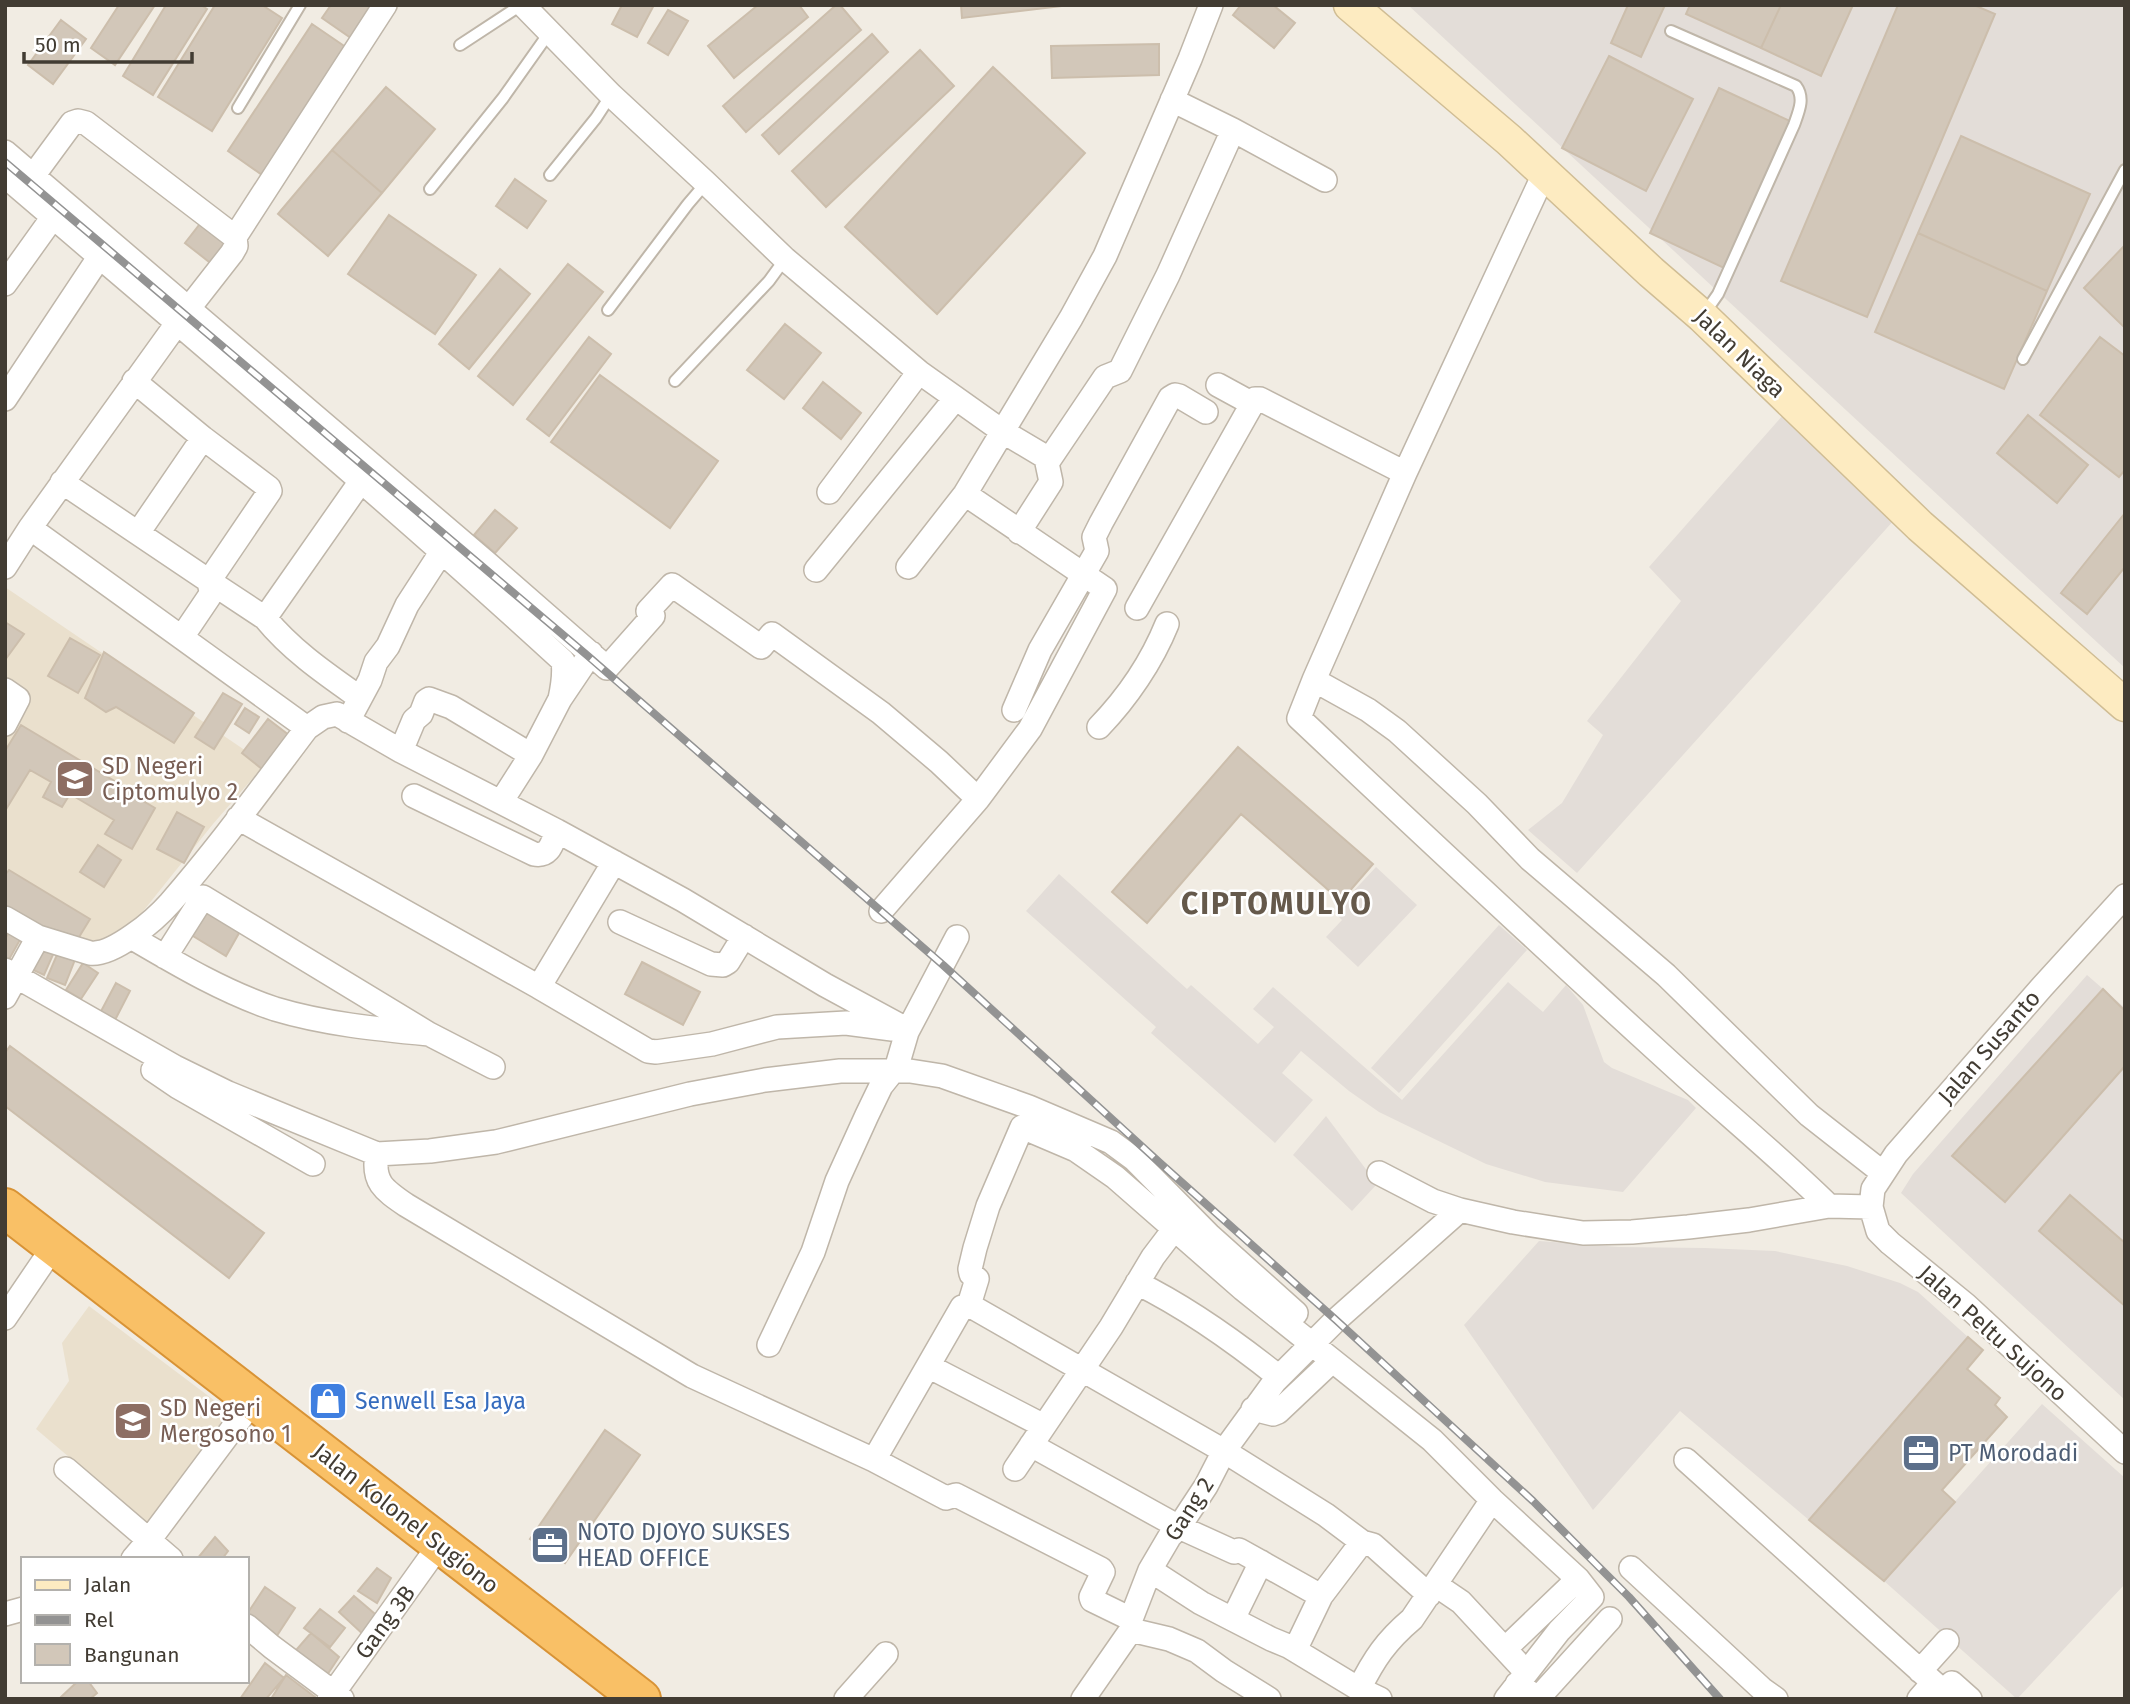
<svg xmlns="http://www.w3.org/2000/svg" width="2130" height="1704" font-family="'Fira Sans',sans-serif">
	<rect width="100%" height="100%" fill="#f1ece3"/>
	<path fill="#e3ddd8" d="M1408 5H2125V668L2060 608Z
		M1783 415 1895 519 1577 873 1528 830 1562 803 1603 735 1587 721 1681 601 1649 567Z
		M1376 867 1417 905 1358 967 1326 937 1342 920 1334 912Z
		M1059 874 1187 989 1191 985 1258 1044 1274 1027 1253 1009 1273 987 1402 1100 1508 982 1543 1012 1566 985 1583 1005 1604 1062 1612 1068 1688 1100 1696 1108 1623 1192 1545 1182 1486 1164 1379 1112 1349 1091 1301 1051 1282 1073 1313 1100 1275 1143 1151 1033 1156 1027 1026 911Z
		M1499 925 1527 950 1399 1093 1371 1068Z
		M2087 975 2125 1008V1400L1901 1193 1913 1174Z
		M1326 1116 1377 1184 1352 1211 1293 1155Z
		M1539 1241 1619 1247 1705 1248 1775 1251 1847 1266 1900 1283 1918 1292 1968 1337 1809 1520 1680 1411 1593 1510 1464 1325Z
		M2042 1404 2125 1478V1584L2017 1699 1884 1581Z"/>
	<path fill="#eae0cd" d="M5 587 265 764 213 824 120 940 70 943 5 906Z
		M89 1306 231 1413 148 1524 36 1429 69 1381 62 1343Z"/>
	<path fill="#d2c7b9" stroke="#ccbeac" stroke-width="2" d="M119 5H155L115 65 91 48Z
		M166 5H201L207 9 153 95 123 76Z
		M215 5H262L282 18 212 131 158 97Z
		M331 5H374L351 38 322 18Z
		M622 5H654L637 37 612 24Z
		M758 5H799L808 17 734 78 708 46Z
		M836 5H840L861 30 746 132 723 106Z
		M961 5H1070L962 18Z
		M1241 5H1273L1295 23 1274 48 1233 15Z
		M1628 5H1665L1641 57 1611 43Z
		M1690 5H1781L1761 48 1686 14Z
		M1781 5H1853L1821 76 1761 48Z
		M1898 5H1974L1995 14 1867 317 1781 281Z
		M668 10 688 21 668 55 648 43Z
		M61 20 86 39 53 84 28 65Z
		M312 24 350 50 265 177 228 151Z
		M872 34 888 52 779 154 762 135Z
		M1159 44V75L1052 78 1051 46Z
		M920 50 954 86 826 207 792 171Z
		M1609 56 1693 99 1646 191 1562 148Z
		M993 67 1085 153 937 314 845 227Z
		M386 87 435 129 382 193 332 150Z
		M1719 88 1792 122 1724 268 1650 233Z
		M1961 136 2090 194 2047 291 1918 233Z
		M332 150 382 193 328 256 278 214Z
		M515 179 546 201 527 228 496 206Z
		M389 215 476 275 435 334 348 274Z
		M203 220 231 242 213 265 185 243Z
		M1918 233 2047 291 2004 389 1875 332Z
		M2125 245V328L2084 288Z
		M568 264 603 292 513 405 478 376Z
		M500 269 530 294 469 369 439 344Z
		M785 324 821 353 784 399 747 370Z
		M589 337 611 354 549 436 527 419Z
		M2100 337 2125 356V470L2119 477 2040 415Z
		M600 375 718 461 670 528 551 442Z
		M823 382 861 413 841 439 803 408Z
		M2028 415 2088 465 2057 503 1997 453Z
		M495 510 517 528 495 553 474 535Z
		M2125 513V567L2087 614 2061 593Z
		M5 622 24 634 5 660Z
		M70 638 100 655 78 693 48 676Z
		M104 652 194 713 174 743 116 707 106 712 85 698Z
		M223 693 242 704 214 749 195 737Z
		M245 708 259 717 249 733 235 724Z
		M268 719 294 739 267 773 242 753Z
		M21 725 146 800 145 802 155 808 132 849 105 834 114 820 70 794 62 807 43 797 51 782 30 770 5 811V751Z
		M1238 747 1373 864 1341 901 1241 814 1147 923 1112 892Z
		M177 812 204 827 184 863 157 849Z
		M98 845 121 860 104 887 80 872Z
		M9 870 90 919 73 947 5 906V875Z
		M206 904 243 926 226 956 188 933Z
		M9 932 21 938 7 963 5 962V939Z
		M40 944 55 950 44 975 29 968Z
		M59 950 76 957 65 985 47 978Z
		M642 962 700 992 683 1025 625 994Z
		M83 963 98 973 81 999 66 990Z
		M116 983 130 991 114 1022 99 1015Z
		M2103 989 2125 1011V1066L2005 1202 1952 1156Z
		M10 1046 264 1233 229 1278 5 1106V1053Z
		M2070 1195 2125 1243V1306L2039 1231Z
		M1968 1337 1983 1350 1967 1369 2000 1398 1995 1405 2007 1417 1942 1490 1955 1502 1884 1581 1809 1520Z
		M605 1430 640 1455 565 1563 530 1539Z
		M215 1537 228 1551 222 1559H197Z
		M377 1568 391 1578 377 1603 358 1591Z
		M265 1587 295 1608 276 1637 247 1617V1614Z
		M354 1596 381 1619 365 1636 339 1612Z
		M320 1609 345 1628 330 1647 304 1628Z
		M311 1633 339 1657 323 1681 290 1657Z
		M265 1663 284 1678 266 1699H240Z
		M286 1675 315 1697V1699H271Z
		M78 1681H88L97 1693 90 1699H62L61 1697Z"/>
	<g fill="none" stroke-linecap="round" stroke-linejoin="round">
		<g stroke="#bfb6a9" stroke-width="14">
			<path id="lane" d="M1671 31 1796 86C1805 98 1799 111 1794 125L1718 294 1704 314
				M460 45 521 5
				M238 108 300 5
				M550 175 596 118 611 95
				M430 189 503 98 549 33
				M608 310 688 204 706 183
				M2023 359 2125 170
				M675 381 769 281 785 259"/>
		</g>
		<g stroke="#bfb6a9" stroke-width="26">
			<path id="street" d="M523 5 611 95 706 183 785 259 919 372 1002 431 1049 459
				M1172 100 1233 130
				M5 152 488 564 607 668 653 616
				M1544 174 1405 473 1314 680 1299 718C1420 832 1541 945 1664 1057 1718 1107 1776 1154 1829 1206
				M5 176C192 336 381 494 563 661 565 674 563 685 560 699
				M33 176 72 123 78 121 86 123 235 237
				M5 284 53 217
				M189 308 232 253 236 246 235 237 385 5
				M1218 385 1251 403
				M5 399 100 256
				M62 482 209 581 270 491 269 488 203 438 134 381
				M829 492 919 372
				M30 528 307 728
				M1019 532 1051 482 1047 463 1105 377 1120 371 1168 275 1233 130 1325 180
				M138 533 203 438
				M5 567 30 528 178 322
				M908 567 965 494 1071 318 1105 256 1190 59 1211 5
				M816 570 955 399
				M209 581 265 618 361 481
				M1137 608 1255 399H1260L1405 473
				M648 611 672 585 761 647 772 634 881 713 939 762 978 799 1030 729 1105 589 965 494
				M265 618C292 651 326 674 360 698
				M182 637 209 597 211 592 209 581
				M1314 680 1368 710 1397 731 1477 804 1530 859 1666 975 1809 1115 1883 1173
				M5 690 18 699 5 724
				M1014 710 1040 650 1097 551 1094 537 1101 523 1170 398 1175 395 1179 396 1206 412
				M348 721 370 680 376 662 388 646 407 605 442 551
				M1099 727C1127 698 1152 661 1167 624
				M401 751 414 720 421 714 426 701 429 699 451 707 531 755
				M414 796 534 854C550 857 552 843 557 831
				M501 802 531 755 560 699 591 653
				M238 818 539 987 614 862
				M2125 896 2042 987 1896 1154 1873 1189 1871 1207 1878 1231 1890 1243 1966 1305 2125 1452
				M881 911 978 799
				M5 918 38 937 90 953C113 956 155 920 170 903 219 847 263 786 307 728L323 717 337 714 401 751 557 831 683 900 825 985 908 1030
				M620 922 711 964 723 965 728 962 744 936
				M131 937C177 964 224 992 275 1009 325 1024 377 1029 429 1034L203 897 165 957
				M5 970 175 1067 228 1093 377 1154 430 1151 496 1142 690 1094 765 1080 840 1071H910L942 1076 1029 1107 1111 1142 1134 1159 1209 1235 1296 1313
				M539 987 648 1051 656 1052 712 1044 777 1027 846 1023 892 1029
				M5 997 38 937
				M429 1034 493 1067
				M153 1070 178 1087 313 1164
				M377 1154C372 1182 384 1190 406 1205L692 1376 874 1460 946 1498 956 1495 1101 1569 1103 1572 1091 1597 1092 1600 1131 1619
				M1379 1173 1433 1201 1460 1210 1513 1222 1583 1233 1632 1232 1688 1227 1749 1220 1829 1206 1871 1207
				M1137 1283C1188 1308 1234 1341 1279 1377
				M5 1318 54 1246
				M769 1345 813 1252 837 1181 867 1115 881 1086 897 1066 907 1032 957 937
				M928 1366 1044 1426
				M1253 1409 1273 1414 1278 1412 1332 1361
				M1031 1445 1179 1527 1234 1552 1239 1550 1321 1596 1362 1542 1326 1515 1224 1451 969 1305 977 1279 971 1274 970 1269 975 1248 988 1206 1022 1127 1076 1150 1115 1177 1243 1289 1432 1440 1492 1500 1578 1579 1592 1597 1559 1631 1506 1699
				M874 1460 962 1307 969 1305
				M1686 1460 1944 1692 1952 1683 1970 1699
				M66 1469 171 1559
				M1015 1469 1111 1327 1153 1257 1175 1228
				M1362 1542 1373 1545 1429 1595
				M133 1559 150 1539 254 1400
				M1631 1568 1762 1689 1776 1699
				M1150 1570 1201 1603 1271 1639 1288 1646 1359 1689 1380 1699
				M1436 1585 1461 1602 1526 1672
				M5 1614 23 1609
				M1233 1619 1261 1562
				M247 1626 272 1647 342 1699
				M1131 1630 1169 1639 1197 1651 1224 1671 1269 1699
				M1505 1649 1578 1579
				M1295 1650 1321 1596
				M1920 1671 1947 1641
				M1517 1684 1535 1696 1541 1695 1610 1619
				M1359 1689C1374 1659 1386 1641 1412 1619L1492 1500
				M329 1699 440 1544
				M846 1699 886 1654
				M1083 1699 1131 1630V1619L1150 1570 1170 1536 1179 1527 1206 1486 1224 1451 1275 1381 1336 1320 1460 1210
				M1919 1699 1933 1683"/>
		</g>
		<g stroke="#d0bd94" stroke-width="35">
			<path id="secondary" d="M1350 5 1509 140 1651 272 1702 316 1920 526 2125 705"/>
		</g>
		<g stroke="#d89336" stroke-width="42">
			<path id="highway" d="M5 1208C218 1370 429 1535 641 1699"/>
		</g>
		<use href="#lane" stroke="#fff" stroke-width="10"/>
		<use href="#street" stroke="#fff" stroke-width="23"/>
		<use href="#secondary" stroke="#fdebc1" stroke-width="32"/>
		<use href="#highway" stroke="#f9c066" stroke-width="38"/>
		<g stroke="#939393" stroke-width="8">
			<path id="rail" d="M5 162 588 656 943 965 1160 1163 1336 1320 1533 1501 1629 1597 1720 1699"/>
		</g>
		<use href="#rail" stroke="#fff" stroke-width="5" stroke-dasharray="16" stroke-linecap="butt"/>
	</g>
	<defs>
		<g id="school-square" transform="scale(2.0125)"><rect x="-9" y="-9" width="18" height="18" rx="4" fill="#8d6e63" stroke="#fff"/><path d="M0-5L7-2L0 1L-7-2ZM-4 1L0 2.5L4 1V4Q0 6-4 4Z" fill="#fff"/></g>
		<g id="shop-square" transform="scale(2.0125)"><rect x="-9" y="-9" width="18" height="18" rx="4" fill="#3f7fe0" stroke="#fff"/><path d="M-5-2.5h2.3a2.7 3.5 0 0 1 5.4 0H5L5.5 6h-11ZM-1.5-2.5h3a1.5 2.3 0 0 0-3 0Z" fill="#fff"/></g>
		<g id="office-square" transform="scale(2.0125)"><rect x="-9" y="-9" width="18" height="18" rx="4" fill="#5c6f8a" stroke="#fff"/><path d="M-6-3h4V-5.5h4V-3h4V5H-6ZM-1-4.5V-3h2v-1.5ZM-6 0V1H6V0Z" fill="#fff"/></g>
	</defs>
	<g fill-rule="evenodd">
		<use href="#school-square" x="75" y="779"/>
		<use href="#shop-square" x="328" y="1401"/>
		<use href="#school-square" x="133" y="1421"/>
		<use href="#office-square" x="1921" y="1453"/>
		<use href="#office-square" x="550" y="1545"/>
	</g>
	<g text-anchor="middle" stroke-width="5" stroke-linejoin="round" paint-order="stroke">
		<g font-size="23" fill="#423c33" stroke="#fff">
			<text transform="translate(1740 353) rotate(44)" y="8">Jalan Niaga</text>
			<text transform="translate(1989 1047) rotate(-49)" y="8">Jalan Susanto</text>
			<text transform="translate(1993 1333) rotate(42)" y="8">Jalan Peltu Sujono</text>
			<text transform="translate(1189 1509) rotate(-57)" y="8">Gang 2</text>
			<text transform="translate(406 1518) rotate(38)" y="8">Jalan Kolonel Sugiono</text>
			<text transform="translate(385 1622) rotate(-54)" y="8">Gang 3B</text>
		</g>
		<g font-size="23" fill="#785e54" stroke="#fff" text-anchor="start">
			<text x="102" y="774">SD Negeri<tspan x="102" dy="26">Ciptomulyo 2</tspan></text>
			<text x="160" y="1416">SD Negeri<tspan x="160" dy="26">Mergosono 1</tspan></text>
		</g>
		<g font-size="23" fill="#366cbe" stroke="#fff" text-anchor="start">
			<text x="355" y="1409">Senwell Esa Jaya</text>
		</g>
		<g font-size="23" fill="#4e5e75" stroke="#fff" text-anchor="start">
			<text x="1948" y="1461">PT Morodadi</text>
			<text x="577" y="1540">NOTO DJOYO SUKSES<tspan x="577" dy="26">HEAD OFFICE</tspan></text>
		</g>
		<g font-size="30" font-weight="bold" letter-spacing="2" fill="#65594b" stroke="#fff">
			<text x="1277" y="914">CIPTOMULYO</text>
		</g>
	</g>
	<rect width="2130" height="1704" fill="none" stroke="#423c33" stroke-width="14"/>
	<rect x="21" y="1557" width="228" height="126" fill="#ffffff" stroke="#b3b1ad" stroke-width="2"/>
	<rect x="35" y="1580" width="35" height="10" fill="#fdebc1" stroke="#b3b1ad" stroke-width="2"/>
	<text x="84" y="1592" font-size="21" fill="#423c33">Jalan</text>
	<rect x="35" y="1615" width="35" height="10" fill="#939393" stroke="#b3b1ad" stroke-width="2"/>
	<text x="84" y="1627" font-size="21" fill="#423c33">Rel</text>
	<rect x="35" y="1644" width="35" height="21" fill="#d2c7b9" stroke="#b3b1ad" stroke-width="2"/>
	<text x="84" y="1662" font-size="21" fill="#423c33">Bangunan</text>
	<path d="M24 52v10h168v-10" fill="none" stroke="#423c33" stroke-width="3.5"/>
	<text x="35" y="52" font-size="21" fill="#423c33" stroke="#ffffff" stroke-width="5" paint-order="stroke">50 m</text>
</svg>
